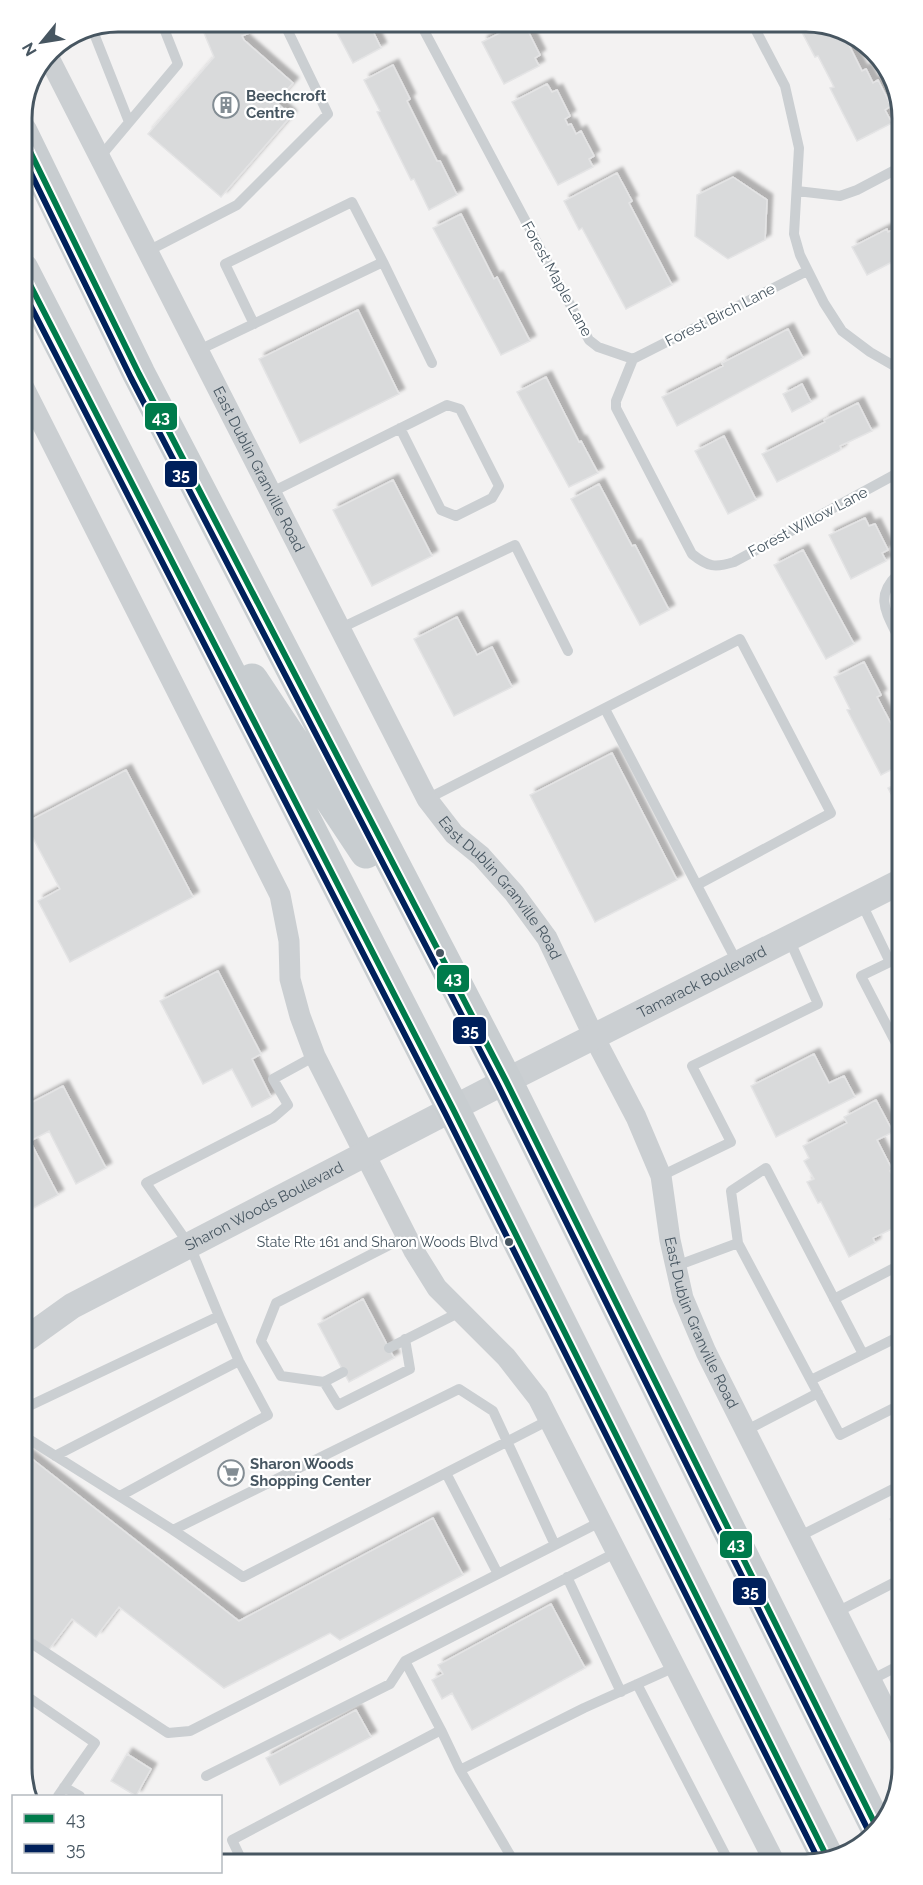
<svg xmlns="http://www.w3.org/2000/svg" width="923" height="1885" font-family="Raleway,sans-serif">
	<defs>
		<filter id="shadow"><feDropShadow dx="5.5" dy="-5.5" stdDeviation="1.5" flood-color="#0004"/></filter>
	</defs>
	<rect width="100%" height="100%" fill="#f3f2f2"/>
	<path fill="#d9dadb" stroke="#e4e4e5" stroke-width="1.5" filter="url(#shadow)" d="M199 21H268L270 24 242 36 244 40 293 83 276 102 291 116 221 197 148 134 214 57Z
		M335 21H368L381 48 353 63 335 29 338 27Z
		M796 21H812L847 34 850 40 847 41 862 71 866 69 873 83 878 80 891 106 885 110 892 123 857 141 830 88 834 87 818 56 815 57Z
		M517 24 522 32 527 29 540 55 535 58 539 66 504 84 482 42Z
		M393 65 410 99 407 101 437 161H440L457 195 429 210 414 179 411 180 377 112 380 111 364 80Z
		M547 84 552 92 557 90 570 116 565 119 568 125 571 124 576 134 581 131 594 156 589 159 593 167 558 185 512 102Z
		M617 173 632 201 629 203 672 285 626 309 582 228 579 230 564 201Z
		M733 177 767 200 765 240 728 259 695 236 697 195Z
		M461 214 493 277 494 279 497 277 530 341 501 355 433 228Z
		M887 229 888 232 895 229 896 260 867 275 852 247Z
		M358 310 399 394 300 443 259 359Z
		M788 329 803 358 677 426 662 397 723 366 722 363Z
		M546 377 579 442 581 441 598 473 569 487 517 392Z
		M802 384 811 402 792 412 783 394Z
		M858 403 872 431 840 446 841 449 839 451 777 482 762 454 825 422 824 420Z
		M724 436 756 500 728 514 695 451Z
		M393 480 432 556 372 586 333 510Z
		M599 484 632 546 635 545 669 610 640 625 571 499Z
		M865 518 869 526 875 524 888 550 882 553 886 561 851 579 829 535Z
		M803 550 854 644 826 659 774 565Z
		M457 617 477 655 492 647 512 687 454 716 414 639Z
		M864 662 881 695 877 697 898 737V766L881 775 847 710 850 709 834 677Z
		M612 753 677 880 595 922 530 795Z
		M126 770 193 897 70 962 38 901 60 889 25 823Z
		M898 783V807L888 788Z
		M218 971 261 1054 252 1059 271 1097 252 1107 232 1069 203 1084 160 1001Z
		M814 1054 829 1083 844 1076 855 1097 776 1137 751 1086Z
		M63 1086 106 1168 76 1184 49 1131 30 1141 58 1195 26 1212 25 1106Z
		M876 1100 893 1132 877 1140 892 1169 890 1171 900 1190V1225L873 1238 875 1243 849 1257 821 1202 818 1203 807 1182 814 1179 804 1161 809 1158 803 1146 847 1123 844 1117Z
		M363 1299 394 1358 349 1382 318 1324Z
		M27 1455 239 1621 433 1518 463 1575 340 1640 330 1633 224 1688 119 1607 96 1637 72 1619 48 1651 28 1635Z
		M901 1513V1541L890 1519Z
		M551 1604 585 1668 472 1730 452 1693 442 1699 432 1680 443 1674 438 1665Z
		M356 1710 371 1737 280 1785 266 1758Z
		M127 1754 151 1769 136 1796 111 1781Z"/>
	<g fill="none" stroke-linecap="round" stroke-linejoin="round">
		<path stroke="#cbcfd2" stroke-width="10" d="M419 21 589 340 598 347 633 359
			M751 21 785 86 799 148 794 234 800 255 824 303 842 331 870 352 896 367
			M93 31 129 122
			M100 157 178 64 161 21
			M797 191 840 196 857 190 895 170
			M148 251 237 205 328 114 283 21
			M254 324 225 264 352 202 383 262
			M199 350 383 262 432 363
			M633 359 616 401V408L692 554C708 567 715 568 734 562L896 474
			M633 359 807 271
			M272 492 447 405 460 409 499 486 492 498 456 516 441 510 400 428
			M897 575C875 596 886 612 897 635
			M341 628 515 545 568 651
			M605 709 738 964
			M427 799 740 639 831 813 697 885
			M861 902 890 962 899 957
			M890 962 861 976 899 1049
			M661 1176 731 1142 692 1066 818 1004 789 939
			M676 1266 738 1243
			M834 1299 900 1265
			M389 1348 462 1311
			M863 1354 766 1168 731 1191 738 1243 840 1435 900 1405
			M343 1372 324 1382 281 1376 261 1341 276 1303 407 1236
			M811 1380 900 1336
			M324 1382 338 1405 410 1369 405 1339
			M27 1407 219 1316 190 1246 146 1183 273 1118 288 1105 273 1079 315 1056
			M745 1431 818 1393
			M27 1438 173 1530 243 1577 549 1420
			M55 1456 239 1361
			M446 1473 498 1574
			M120 1496 268 1415 239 1361 219 1316
			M173 1530 459 1389 493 1411 555 1545
			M798 1537 901 1485
			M567 1577 621 1692
			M837 1612 901 1579
			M28 1641 168 1733 190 1731 602 1521
			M871 1680 902 1664
			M637 1684 727 1858
			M28 1697 95 1743 58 1796
			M441 1730 460 1770 513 1860
			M460 1770 584 1708 675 1667
			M206 1776 390 1684 405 1661
			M64 1787 80 1796
			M243 1863 232 1840 441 1730 405 1661 617 1552"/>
		<g stroke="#cbcfd2" stroke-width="21">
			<path id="s1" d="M47 54 427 799 454 834 481 856 514 893 547 938 594 1037 636 1117 661 1176 670 1240 683 1298 706 1352 902 1742"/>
			<path d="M22 384 280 895 289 941 290 979 300 1016 315 1056 414 1251 437 1288 506 1357 538 1398 772 1857"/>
		</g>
		<path stroke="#cbcfd2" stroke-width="26" id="s2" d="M26 1339 72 1306 506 1081 898 883"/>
		<path stroke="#c8cdd0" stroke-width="33" d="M21 132 139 374 506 1081 877 1828
			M22 269 453 1109 827 1857
			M252 680 366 852"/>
		<g stroke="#fff" stroke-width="10">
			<path id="bus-1" d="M21 133 139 374 506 1081 877 1828
				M22 269 453 1109 827 1857"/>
		</g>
		<g stroke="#fff" stroke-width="10">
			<path id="bus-2" d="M21 153 131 378 498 1085 869 1832
				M22 289 445 1113 817 1857"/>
		</g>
		<use href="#bus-1" stroke="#007b4b" stroke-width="6"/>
		<use href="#bus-2" stroke="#00205b" stroke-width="6"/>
	</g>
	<defs>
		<g id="building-ring" transform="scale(1.35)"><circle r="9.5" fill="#fff" stroke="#838d94" stroke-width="1.5"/><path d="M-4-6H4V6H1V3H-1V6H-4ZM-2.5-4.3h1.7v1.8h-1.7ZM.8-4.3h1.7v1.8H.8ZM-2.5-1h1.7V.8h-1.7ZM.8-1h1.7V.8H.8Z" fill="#838d94"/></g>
		<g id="supermarket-ring" transform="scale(1.35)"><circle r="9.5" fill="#fff" stroke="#838d94" stroke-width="1.5"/><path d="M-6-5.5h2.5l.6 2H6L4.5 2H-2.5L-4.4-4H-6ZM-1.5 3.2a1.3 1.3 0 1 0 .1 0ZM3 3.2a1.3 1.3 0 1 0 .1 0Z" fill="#838d94"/></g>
	</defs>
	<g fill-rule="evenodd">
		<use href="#building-ring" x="226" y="105"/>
		<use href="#supermarket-ring" x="231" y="1473"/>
	</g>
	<g fill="#475661" stroke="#fff" stroke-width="2">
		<circle cx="440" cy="953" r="5"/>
		<circle cx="509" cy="1242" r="5"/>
	</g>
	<g text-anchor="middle" stroke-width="4.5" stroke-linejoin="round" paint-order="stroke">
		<g font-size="14" fill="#475661" stroke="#fff" text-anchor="end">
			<text x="498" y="1247">State Rte 161 and Sharon Woods Blvd</text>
		</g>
		<g font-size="15" font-weight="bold" fill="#475661" stroke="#fff" text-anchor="start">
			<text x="246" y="101">Beechcroft<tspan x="246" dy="17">Centre</tspan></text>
			<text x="250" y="1469">Sharon Woods<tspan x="250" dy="17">Shopping Center</tspan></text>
		</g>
		<g font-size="15" fill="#475661" stroke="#fff">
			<text transform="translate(557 279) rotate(61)" y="5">Forest Maple Lane</text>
			<text transform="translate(720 315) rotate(-27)" y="5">Forest Birch Lane</text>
			<text dy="5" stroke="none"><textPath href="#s1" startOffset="466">East Dublin Granville Road</textPath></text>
			<text transform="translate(808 522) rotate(-28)" y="5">Forest Willow Lane</text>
			<text dy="5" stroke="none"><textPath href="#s1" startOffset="952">East Dublin Granville Road</textPath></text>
			<text dy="5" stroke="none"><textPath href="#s2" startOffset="765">Tamarack Boulevard</textPath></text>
			<text dy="5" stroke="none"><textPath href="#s2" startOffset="273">Sharon Woods Boulevard</textPath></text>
			<text dy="5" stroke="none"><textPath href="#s1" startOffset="1438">East Dublin Granville Road</textPath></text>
		</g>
	</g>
	<path d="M0 0H923V1885H0ZM118 32H806A86 86 0 0 1 892 118V1768A86 86 0 0 1 806 1854H118A86 86 0 0 1 32 1768V118A86 86 0 0 1 118 32Z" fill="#fff" fill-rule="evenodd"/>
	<path fill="none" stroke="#475661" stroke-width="3" d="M118 32H806A86 86 0 0 1 892 118V1768A86 86 0 0 1 806 1854H118A86 86 0 0 1 32 1768V118A86 86 0 0 1 118 32Z"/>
	<g stroke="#fff" stroke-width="2">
		<rect x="144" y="402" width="34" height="29" rx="6" fill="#007b4b"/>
		<rect x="164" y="460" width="34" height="28" rx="6" fill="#00205b"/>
		<rect x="436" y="964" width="34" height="29" rx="6" fill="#007b4b"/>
		<rect x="452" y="1016" width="35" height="29" rx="6" fill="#00205b"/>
		<rect x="719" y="1530" width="34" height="29" rx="6" fill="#007b4b"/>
		<rect x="732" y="1577" width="35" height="29" rx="6" fill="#00205b"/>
	</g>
	<g font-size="16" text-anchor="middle" font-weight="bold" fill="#fff">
		<text x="161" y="423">43</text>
		<text x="181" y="480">35</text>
		<text x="453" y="984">43</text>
		<text x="470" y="1036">35</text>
		<text x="736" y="1550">43</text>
		<text x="750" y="1597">35</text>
	</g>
	<rect x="12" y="1795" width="210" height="78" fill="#ffffff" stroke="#b5bbc0" stroke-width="1.5"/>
	<rect x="24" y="1814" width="30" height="9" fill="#007b4b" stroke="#b5bbc0" stroke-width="1.5"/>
	<text x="66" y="1825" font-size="18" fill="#475661">43</text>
	<rect x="24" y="1844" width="30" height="9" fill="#00205b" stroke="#b5bbc0" stroke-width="1.5"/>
	<text x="66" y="1855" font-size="18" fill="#475661">35</text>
	<g transform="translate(42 42) rotate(240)" stroke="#ffffff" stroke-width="4.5" paint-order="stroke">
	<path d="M0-4.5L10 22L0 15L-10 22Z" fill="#475661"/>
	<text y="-9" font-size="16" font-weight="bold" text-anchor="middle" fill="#475661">N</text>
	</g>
</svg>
